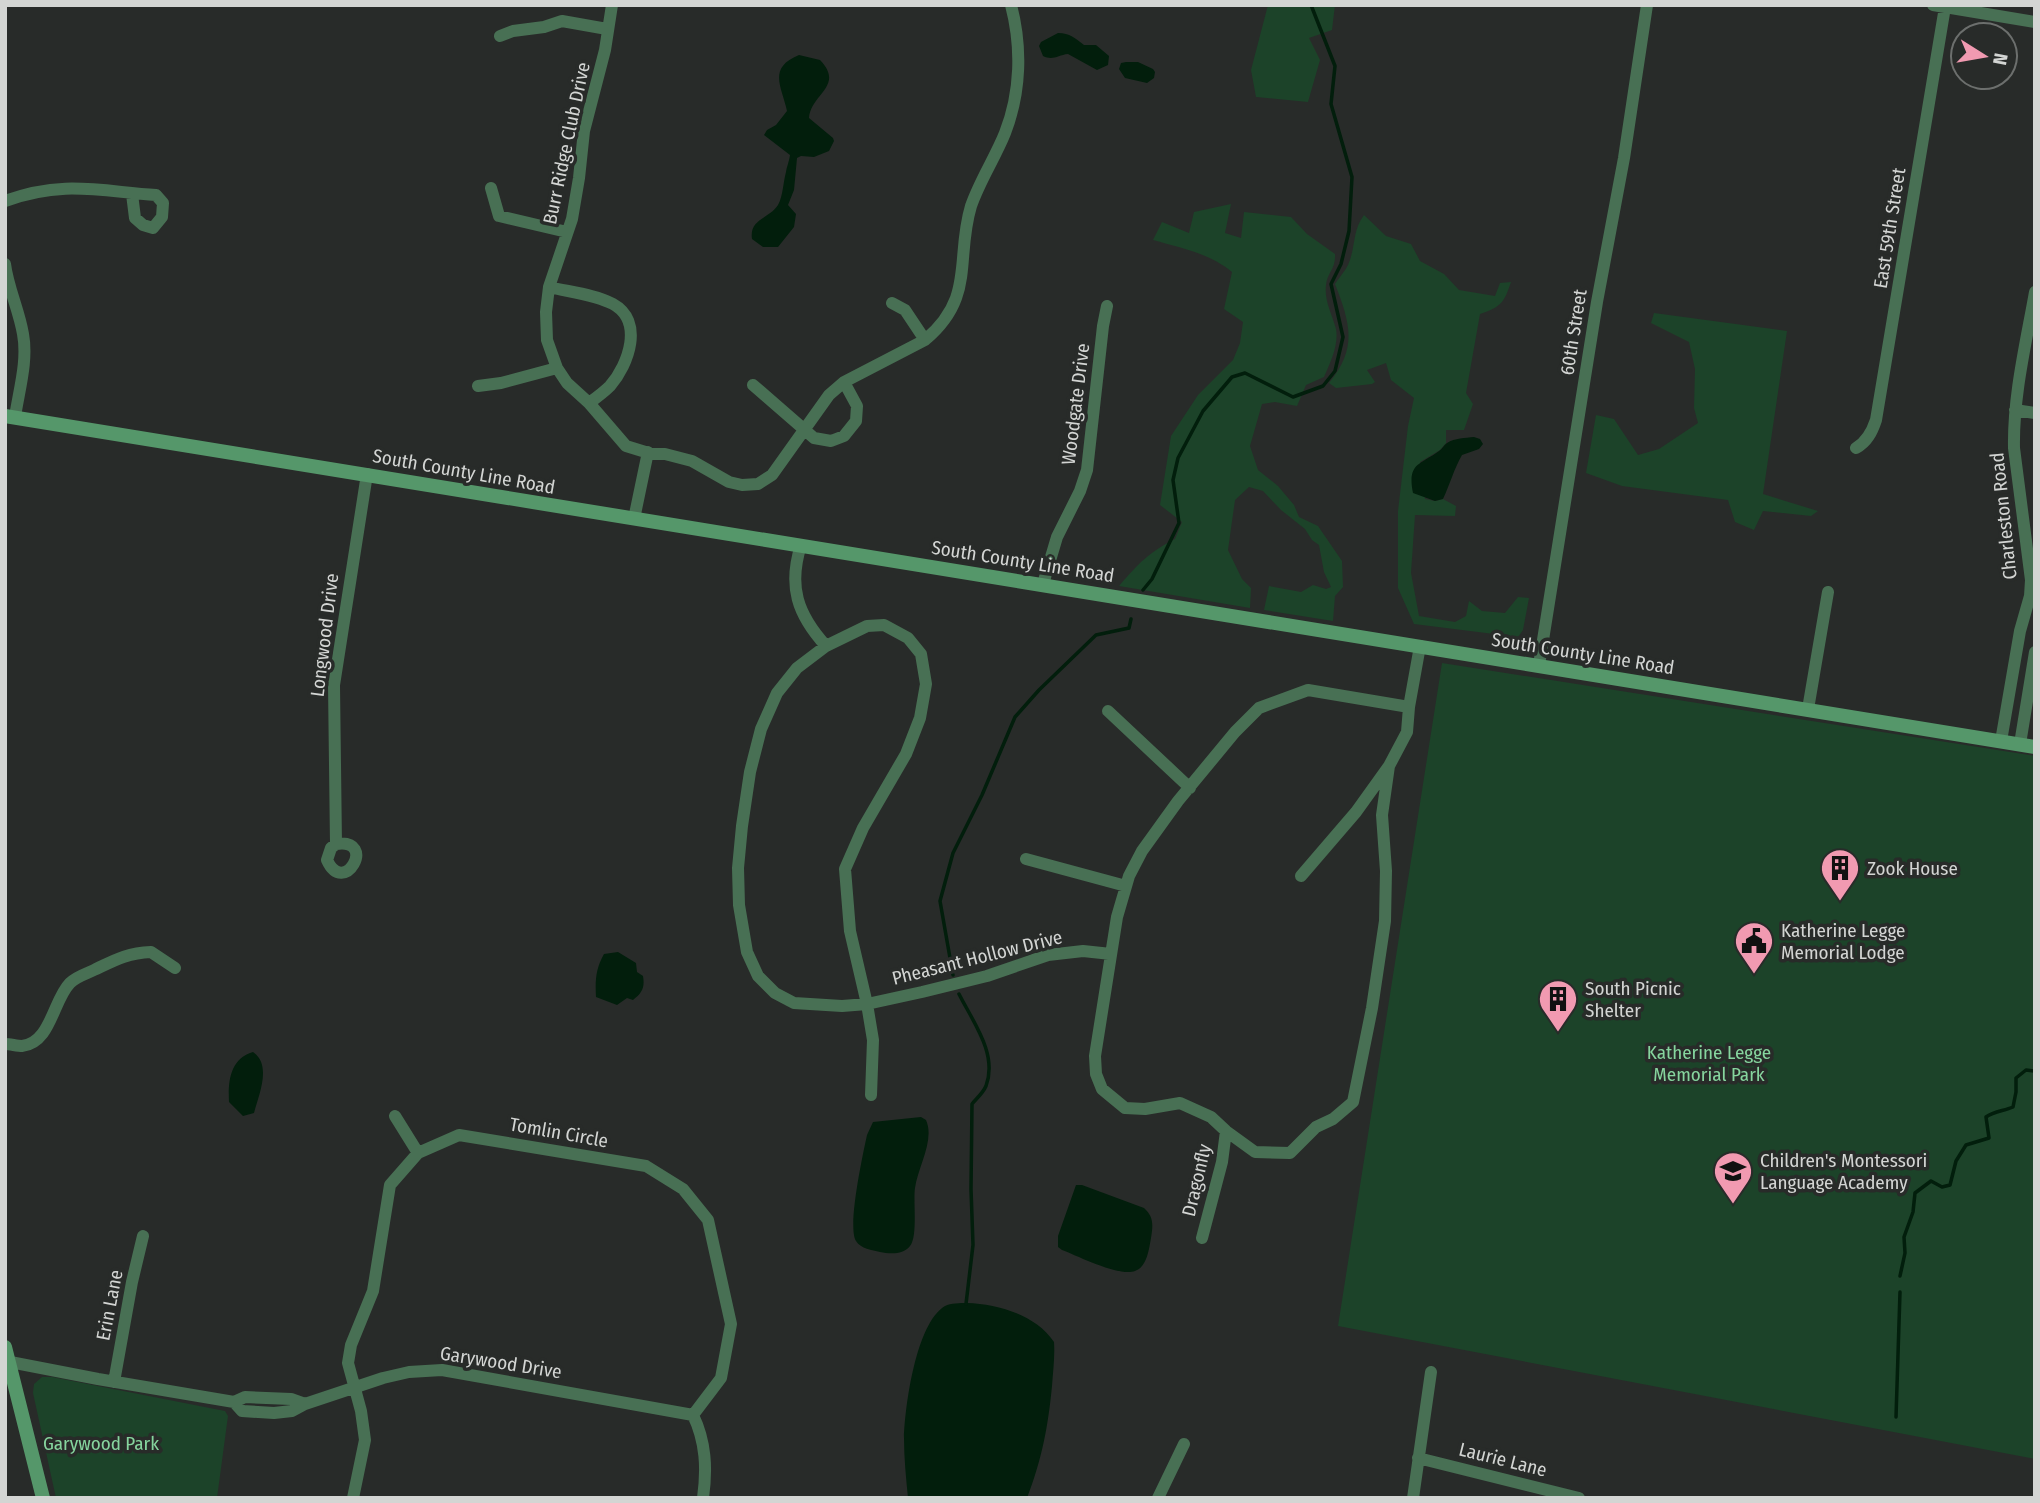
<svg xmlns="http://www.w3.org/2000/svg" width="2040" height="1503" font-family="'Fira Sans Condensed',sans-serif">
	<rect width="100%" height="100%" fill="#282b29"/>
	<path fill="#1c4329" d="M1268 5H1335L1332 30 1309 38 1320 60 1308 102 1256 97 1251 70Z
		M1231 204 1225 233 1241 238 1244 212 1291 217 1307 234 1335 254C1336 269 1327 273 1326 285 1324 301 1332 314 1336 329 1339 345 1330 363 1324 377L1306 385 1297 406 1275 402 1262 404 1250 446 1258 470 1278 486 1294 505 1299 517 1318 526 1342 561 1343 587 1335 596 1333 621 1264 610 1269 586 1301 592 1313 585 1326 589 1331 587 1324 572 1319 545 1312 540 1305 529 1281 510 1263 491 1249 487 1235 500 1228 550 1242 579 1251 588 1250 608 1119 586C1139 563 1148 553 1175 539L1182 522 1160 505 1171 436 1198 395 1233 360 1240 343 1243 322 1224 309 1232 272C1209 253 1181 248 1153 240L1162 222 1189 233 1194 212Z
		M1364 215 1386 236 1411 244 1420 261 1444 274 1459 290 1495 296 1500 283 1511 282C1504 303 1501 307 1480 314L1466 393 1473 404 1464 430H1446V443L1440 450 1420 462 1425 499 1435 501 1443 499 1456 506 1455 516 1415 515 1411 573 1419 616 1455 622 1466 616 1469 601 1482 611 1505 613 1518 597 1529 598 1523 630 1518 637 1414 624 1398 588V511L1408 426 1414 398 1391 380 1386 363 1367 370 1375 382 1372 384 1336 388 1329 383C1358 348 1350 323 1335 284 1339 278 1345 271 1348 265 1356 247 1352 231 1364 215Z
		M1654 313 1787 331 1763 494 1818 511 1811 516 1763 511 1754 530 1735 522 1728 500 1622 486 1586 473 1596 415 1614 419 1638 455 1659 449 1698 423 1694 408 1695 369 1689 342 1651 323Z
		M1442 663 2035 756V1459L1338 1326Z
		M42 1377H52L225 1411 228 1416 217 1498H56L33 1393 34 1384Z"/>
	<path fill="#021e0c" d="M1058 33C1070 33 1075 38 1084 45H1096L1109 56 1108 65 1097 70 1068 54C1058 55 1053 61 1043 56L1039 46 1041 42Z
		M799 55 820 60C845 86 811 94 809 118L833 138 834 141 829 151 814 157 801 156 797 158 794 190 788 205 796 214 794 227 778 247H763L752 239C749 219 769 219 778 205 783 196 783 183 786 172 787 166 789 162 790 155L764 135 767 130 776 125 787 111C782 87 767 68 799 55Z
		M1126 62H1138L1153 69 1155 72 1154 78 1147 83 1125 78 1119 69 1121 63Z
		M1474 437 1480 439 1483 444 1479 449 1462 455C1454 469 1450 484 1443 499L1435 501 1413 493C1407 463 1420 465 1439 451 1442 449 1444 445 1447 443 1455 438 1465 438 1474 437Z
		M618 952 636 963 637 972 643 976C645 988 642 993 633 1000L627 998 617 1005 596 997C595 980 596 968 604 954Z
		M253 1052C272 1065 259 1094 254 1113L243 1116 229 1102C228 1081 230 1059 253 1052Z
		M921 1117 926 1120C935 1140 918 1167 915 1188 913 1201 918 1236 910 1246 903 1255 890 1254 880 1252 872 1250 861 1249 856 1241 847 1227 863 1154 867 1135L873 1122Z
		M1076 1185H1082L1144 1208C1154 1217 1153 1225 1151 1238 1149 1249 1147 1267 1135 1271 1119 1277 1078 1256 1062 1250L1058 1247V1236Z
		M967 1303C998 1304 1036 1315 1054 1342 1055 1357 1053 1371 1052 1386 1048 1427 1042 1459 1027 1498H908C906 1478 904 1458 904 1438 905 1406 916 1323 945 1306 951 1303 960 1303 967 1303Z"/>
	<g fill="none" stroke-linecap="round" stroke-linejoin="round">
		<path stroke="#021e0c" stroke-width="3.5" d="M1143 590 1152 579 1179 523 1173 480 1178 458 1203 411 1232 377 1245 373 1293 397 1323 386 1335 371 1343 337 1331 284 1341 264 1349 231 1352 177 1331 104 1335 66 1311 5
			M953 975 940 901 953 853 982 795 1015 717 1039 690 1096 635 1129 628 1131 619
			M959 994C973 1022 998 1054 986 1086 983 1093 977 1098 972 1104L971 1189 973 1245 966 1304
			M1900 1276 1905 1253 1904 1237 1913 1212 1915 1193 1931 1181 1942 1187 1950 1185 1956 1161 1966 1145 1989 1138 1986 1117C1994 1111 2004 1111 2013 1107L2016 1092V1078L2026 1070 2035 1071
			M1896 1417 1900 1292"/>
		<path stroke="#487054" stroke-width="12" d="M612 5 605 50 584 131 579 178 572 219 549 287 546 312 547 340 557 368 567 383 589 403 626 446 652 454H665L692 461 729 482 742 485 758 484 772 475 829 395 844 382 925 340C976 297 955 259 971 206 980 180 995 158 1005 133 1021 92 1022 47 1011 5
			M1933 5 2035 22
			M500 36 513 31 544 27 562 21 607 29
			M491 188 499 216 567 232
			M5 201C63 180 98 191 156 195L163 203 162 217 153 228 143 225 135 218 132 194
			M5 264C8 288 19 310 23 334 28 361 19 390 15 417
			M549 287C569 292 594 294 613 304 644 321 629 364 610 386 604 392 596 398 589 403
			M892 303 905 310 925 340
			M753 385 814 438 831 441 844 436 856 421 857 406 844 382
			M478 386 501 383 557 368
			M2015 410 2035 413
			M1856 448C1867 442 1872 432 1876 420L1945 7
			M634 519 648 452
			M801 545C788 586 797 614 826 646
			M1043 584 1057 537 1080 491 1087 470 1103 326 1107 306
			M1539 665 1597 302 1624 158 1647 5
			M1808 709 1828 592
			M1108 711 1190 788
			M2001 741 2020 631 2030 596 2031 580 2014 448C2013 396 2026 343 2035 292
			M2020 744 2035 652
			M1389 766 1382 815 1386 871 1385 921 1372 1008 1353 1102 1333 1119 1316 1127 1290 1153 1255 1152 1226 1131 1211 1117 1180 1103 1145 1109 1125 1108 1102 1089 1096 1074 1095 1056 1117 917 1129 876 1142 851 1178 801 1235 732 1259 708 1308 690 1409 707 1420 646
			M336 844C378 838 344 898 327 860L331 848 336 844 334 685 367 474
			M1026 859 1126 886
			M1301 876 1356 812 1389 766 1407 732 1409 707
			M5 1044C10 1044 17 1046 22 1046 51 1043 53 1000 70 983 77 976 86 974 94 970 115 960 127 953 151 952L175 968
			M871 1095 873 1040 867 1004 850 931 845 869 863 828 906 754 920 718 926 684 921 654 908 638 884 625 867 626 826 646 797 668 777 693 761 729 750 772 742 826 738 868 739 905 747 952 758 976 775 993 794 1003 842 1006 867 1004 922 992 987 976 1048 955 1083 951 1111 954
			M395 1116 418 1153
			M1202 1238 1222 1162 1226 1131
			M5 1361 98 1379 234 1402 245 1397 291 1399 305 1404
			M114 1382 132 1282 143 1236
			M234 1402 242 1411 274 1413 292 1411 305 1404 383 1378 409 1372 442 1370 693 1415
			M1418 1458 1579 1498
			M353 1498 365 1440 361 1411 348 1363 351 1345 373 1291 390 1185 418 1153 459 1135 646 1166 683 1189 708 1220 731 1324 721 1378 693 1415C706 1442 707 1469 703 1498
			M1158 1498 1184 1444
			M1413 1498 1431 1372"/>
		<path stroke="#55976a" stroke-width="14" d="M5 416 2035 747
			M5 1347 43 1498"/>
	</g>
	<defs>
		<g id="building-pin" transform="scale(2.0125)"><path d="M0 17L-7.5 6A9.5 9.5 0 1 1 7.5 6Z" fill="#f19ab1" stroke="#282b29"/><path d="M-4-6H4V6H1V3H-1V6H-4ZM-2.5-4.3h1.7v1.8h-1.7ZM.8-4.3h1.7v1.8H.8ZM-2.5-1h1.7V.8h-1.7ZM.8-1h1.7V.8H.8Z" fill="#111"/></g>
		<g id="civic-pin" transform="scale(2.0125)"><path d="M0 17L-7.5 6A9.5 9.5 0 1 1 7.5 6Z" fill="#f19ab1" stroke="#282b29"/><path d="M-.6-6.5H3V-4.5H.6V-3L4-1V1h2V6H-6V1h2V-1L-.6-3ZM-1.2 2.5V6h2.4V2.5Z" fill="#111"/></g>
		<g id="school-pin" transform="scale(2.0125)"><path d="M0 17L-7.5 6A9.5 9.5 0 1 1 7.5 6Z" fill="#f19ab1" stroke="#282b29"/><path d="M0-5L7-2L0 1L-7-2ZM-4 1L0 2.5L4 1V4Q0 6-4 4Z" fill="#111"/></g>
	</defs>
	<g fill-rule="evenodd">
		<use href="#building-pin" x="1840" y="868"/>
		<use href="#civic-pin" x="1754" y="941"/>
		<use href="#building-pin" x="1558" y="999"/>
		<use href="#school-pin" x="1733" y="1171"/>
	</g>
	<g text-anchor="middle" stroke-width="7" stroke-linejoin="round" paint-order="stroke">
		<g font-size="19" fill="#d3d5d3" stroke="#282b29">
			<text transform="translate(566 143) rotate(-78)" y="7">Burr Ridge Club Drive</text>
			<text transform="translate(1889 228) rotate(-81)" y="7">East 59th Street</text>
			<text transform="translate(1573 332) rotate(-81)" y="7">60th Street</text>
			<text transform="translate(1075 404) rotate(-83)" y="7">Woodgate Drive</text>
			<text transform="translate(464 471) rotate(10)" y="7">South County Line Road</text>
			<text transform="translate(2003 516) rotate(-96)" y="7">Charleston Road</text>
			<text transform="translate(1023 561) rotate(9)" y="7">South County Line Road</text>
			<text transform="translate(324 635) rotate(-83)" y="7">Longwood Drive</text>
			<text transform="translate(1583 653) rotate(9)" y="7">South County Line Road</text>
			<text transform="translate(977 957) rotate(-14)" y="7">Pheasant Hollow Drive</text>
			<text transform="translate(559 1132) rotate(10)" y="7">Tomlin Circle</text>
			<text transform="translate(1196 1180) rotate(-77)" y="7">Dragonfly</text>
			<text transform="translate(109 1305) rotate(-79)" y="7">Erin Lane</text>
			<text transform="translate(501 1362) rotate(9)" y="7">Garywood Drive</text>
			<text transform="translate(1503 1459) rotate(14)" y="7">Laurie Lane</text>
		</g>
		<g font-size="19" fill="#d3d5d3" stroke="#282b29" text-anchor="start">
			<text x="1867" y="875">Zook House</text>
			<text x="1781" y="937">Katherine Legge<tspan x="1781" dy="22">Memorial Lodge</tspan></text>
			<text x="1585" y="995">South Picnic<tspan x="1585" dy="22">Shelter</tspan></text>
			<text x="1760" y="1167">Children's Montessori<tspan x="1760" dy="22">Language Academy</tspan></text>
		</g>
		<g font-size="19" fill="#86d59e" stroke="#282b29">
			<text x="1709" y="1059">Katherine Legge<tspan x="1709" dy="22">Memorial Park</tspan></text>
			<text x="101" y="1450">Garywood Park</text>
		</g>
	</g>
	<rect width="2040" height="1503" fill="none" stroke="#d3d5d3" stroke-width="14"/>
	<g transform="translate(1984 56) rotate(101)"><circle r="33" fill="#282b29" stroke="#6c6f6d" stroke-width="2"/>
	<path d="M0-5L12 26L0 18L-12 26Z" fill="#f19ab1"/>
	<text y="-10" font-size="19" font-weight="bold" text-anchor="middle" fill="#d3d5d3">N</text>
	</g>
</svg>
